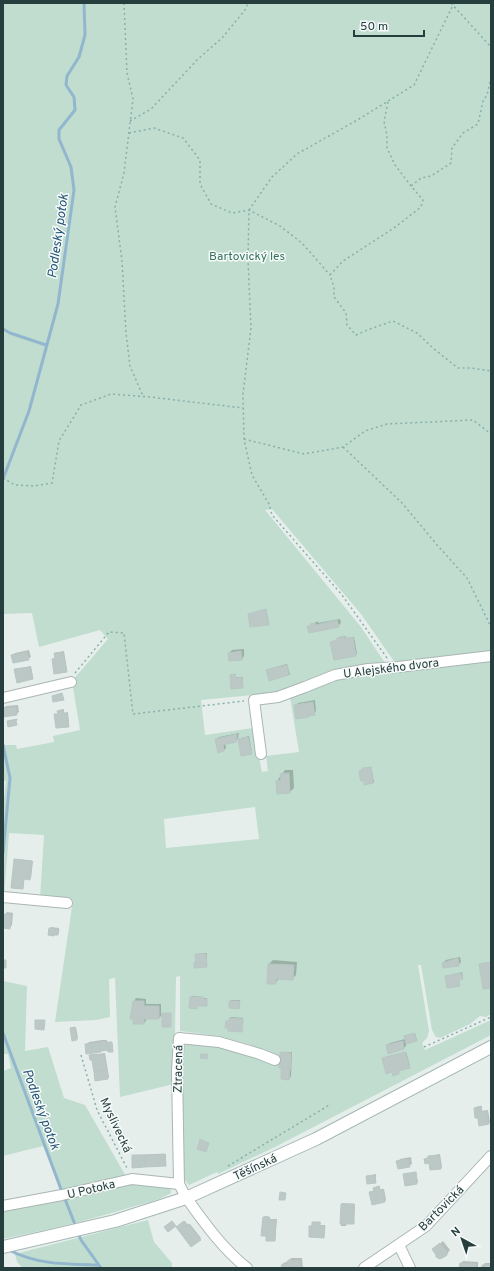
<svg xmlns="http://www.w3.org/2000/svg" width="494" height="1271" font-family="Overpass,sans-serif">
	<rect width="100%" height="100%" fill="#e6eeec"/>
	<path fill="#c0ddcf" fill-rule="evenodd" d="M3 3H491V1014L486 1017 480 1016 470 1024 440 1038 436 1037 432 1030 421 965H418L429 1031 427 1038 422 1043 425 1050 491 1020V1035L275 1147 218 1174 217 1172 189 1185 181 1175V1049L185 1045 195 1042 252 1053V1045L220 1036 180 1031V976L176 977 174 1084 120 1097 115 978 109 979 110 1017 96 1020 55 1022 73 900 40 898 44 835 9 833 4 896H3V808L6 781 3 780V745H16L17 749 54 742 53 736 80 730 72 681 108 639 100 630 39 647 32 613 3 614ZM272 509 361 614 398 667V671L331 679 290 697 299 752 266 756 268 771 262 772 253 728 205 735 201 700 283 692 331 671 342 668 385 663 361 627 265 510ZM255 807 259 839 166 848 164 819Z
		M3 981 27 986 25 1051 48 1047 64 1098 85 1105 127 1178 62 1192 43 1146 3 1156V1071L11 1068 8 1054H3Z
		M124 1183 170 1186 171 1193C158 1201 142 1204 128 1208 87 1221 45 1230 3 1239V1206Z
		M148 1220 154 1242 172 1263V1268H23L17 1262 15 1254Z"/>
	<path fill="#0003" d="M266 609 269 623 268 624 249 614Z
		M340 619 341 623 338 626 308 627 318 621V623Z
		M346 636V638L354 637 357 654 335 659 331 642 338 640 339 637Z
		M244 649V656L242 659 229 653 232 650Z
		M29 650 31 657 28 659 12 655 15 653Z
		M64 651 67 670 66 671 53 659 56 658V653Z
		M287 664 290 674 289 675 270 679 268 670 269 669Z
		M31 666 33 677 32 678 16 669Z
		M232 674H236V677H243V687L231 675Z
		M315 700 316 711 314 714 295 706 298 703Z
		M18 705 19 712 16 714 3 715V709L6 706Z
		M64 709V713L68 712 69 725 68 726 55 715 59 713V710Z
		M239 733 238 738 236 741 225 743 226 748 224 750 216 739 219 737Z
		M249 736 252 752 242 755 238 739Z
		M371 767 374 782 373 783 360 771 364 768Z
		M285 770H293L294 788 290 792 277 781Z
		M16 859 33 861 31 878H24L22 888 15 860Z
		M7 912 13 913 12 925 10 928 5 915Z
		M51 927 59 928 58 933 50 928Z
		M207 953V966L195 963 197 961V954Z
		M460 957 461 962 458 965 443 963 446 960Z
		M273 960 297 962 296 975 292 979H279L275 983 269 964Z
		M462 972 463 977 459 979V985L446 976Z
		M192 996 203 997V998H207V1004L197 1005 196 1008 191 997Z
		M136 998 146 999V1004H161V1015L164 1013H171V1025L170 1026 163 1014 159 1018H146V1021L144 1023 134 1001Z
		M231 1000H240V1007H230Z
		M231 1017 243 1018 242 1031 226 1021H230Z
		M72 1027H76L78 1038 77 1039 71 1028Z
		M415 1033 417 1040 406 1043V1046L404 1048 387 1045 390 1043 405 1039 406 1036Z
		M102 1040H107V1042H112L113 1050 100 1051 86 1045 89 1042Z
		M282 1052H292L291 1076 289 1079 281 1053Z
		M406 1052 410 1066 399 1070V1074L393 1071 383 1058Z
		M105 1053 109 1077 108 1078 90 1055Z
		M482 1106V1111L488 1110 490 1122 489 1123 478 1116 475 1108Z
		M166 1154 165 1165 133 1156 134 1155Z
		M440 1154 442 1167 441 1168 425 1159 430 1156Z
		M411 1157 412 1164 409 1166 398 1162 400 1159Z
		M416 1172 418 1182 406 1185 404 1174Z
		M376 1174V1182L367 1176H368Z
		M380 1186V1190L384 1189 386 1200 385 1201 375 1191 374 1188Z
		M342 1203 355 1204 354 1222 347 1223 346 1226H341Z
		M265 1216 270 1217V1219H277L275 1240 264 1217Z
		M185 1221 188 1225 190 1224 201 1238 191 1246 178 1227Z
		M314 1222H321L320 1225H325L324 1237 310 1226 313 1225Z
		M443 1241 450 1250 446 1255 436 1247Z
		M291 1258H302L303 1268H282V1265L285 1262H288Z
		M463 1261 478 1262V1268H460V1264Z
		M485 1263H491V1268H483V1265Z"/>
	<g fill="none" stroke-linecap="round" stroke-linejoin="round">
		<path stroke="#92b6ce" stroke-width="3" d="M3 329 10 333 46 345
			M3 479 29 411 58 304 74 190 71 167 59 139V130L75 110 74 97 66 85 67 76 79 57 85 35 84 3
			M3 745 10 778 3 853
			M3 1033 62 1192
			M65 1199 76 1227
			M78 1233 81 1240 101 1268
			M9 1250C38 1265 66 1264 98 1265"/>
	</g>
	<path fill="#bbc8c6" stroke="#b8c7c4" d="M266 609 269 625 250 627 248 614Z
		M337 620 339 627 309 633 307 626H311L310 624 315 623 316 625Z
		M345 636V639L353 637 356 656 334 660 330 642 337 640V638Z
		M241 651 242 660 229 661 228 653Z
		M27 652 29 660 13 663 11 655Z
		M63 652 67 672 54 674 52 659 55 658 54 653Z
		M287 665 289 675 269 681 266 670Z
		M30 667 33 679 17 683 14 669Z
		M235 674 236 678 242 677 243 688 231 689 230 675Z
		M62 693 64 700 53 702 52 696Z
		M313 702 315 716 314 715 309 716V717L296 719 294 705Z
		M16 707 17 715 3 717V708Z
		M63 710V713H67L69 727 56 728 54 714H58L57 711Z
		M17 719V720L16 721 17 725 8 727 7 721Z
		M237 734 236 742 223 745 224 751 218 753 215 739Z
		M248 737 252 754 241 756 238 739Z
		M371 767 373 783 364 785V781H361L360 778 359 771 362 770V768Z
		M289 773 290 793 277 794 276 781 281 780 280 774Z
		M14 859 32 861 30 880 24 879 23 889 11 888Z
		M4 914 11 915 10 929 3 928Z
		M49 928 59 929 58 935H54V936L48 935Z
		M195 954H206L207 967 194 968V962H196Z
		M458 958 459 966 443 968 442 963Z
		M3 960H6V968H3Z
		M491 962V988L483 989 479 964Z
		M268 964 294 965 293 980 276 979V984H267Z
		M461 973 463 979 459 980 460 986 447 988 445 976Z
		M190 997H203V999H207V1006H197V1009L189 1008Z
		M133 1001H144V1006H159V1019H144V1024H133V1019H130Z
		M229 1001H240L239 1009 229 1008Z
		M162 1013H171V1027H162Z
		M229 1018 243 1019 242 1032 228 1031V1028H225L226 1021H229Z
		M35 1020H45L44 1030 35 1029Z
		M75 1027 77 1040 72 1041 70 1028Z
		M414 1033 417 1041 406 1044 404 1036Z
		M106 1041 108 1050 101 1051 99 1042Z
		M403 1041 404 1049 388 1054 386 1045Z
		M99 1042 101 1052 86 1054 85 1044Z
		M107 1042H112L113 1052H108Z
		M280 1052 291 1053V1060H280Z
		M405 1052 410 1068 399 1071V1074L393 1076 392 1072 386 1074 382 1058Z
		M97 1054V1055L104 1054 107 1070 94 1072 92 1060H90L89 1055Z
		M201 1054H208L207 1059 200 1058Z
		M280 1060H291V1070L290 1068H279Z
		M281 1067 290 1068 289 1080 281 1079Z
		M107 1070 108 1079 95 1081 94 1072Z
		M481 1106 482 1112H477L478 1118H475L474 1108Z
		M487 1111 489 1124 479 1126 477 1112Z
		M199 1139 209 1143 206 1152 197 1149 200 1140Z
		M165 1154 166 1166 145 1167 144 1155Z
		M132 1155H144L145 1167 132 1168Z
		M439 1155 441 1169 430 1170 429 1163 425 1164 424 1159 428 1158V1156Z
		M408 1159 410 1167 398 1169 396 1161Z
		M416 1172 417 1184 405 1186 403 1174Z
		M375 1175 376 1183 367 1184 366 1176Z
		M379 1186 380 1190 383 1189 385 1202 372 1205 369 1192 374 1191 373 1188Z
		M280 1192 286 1193 285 1200H279Z
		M341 1204H354V1224H340Z
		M263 1217H269V1220H276L275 1241H266V1236H261Z
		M172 1221 176 1226 168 1232 164 1227Z
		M184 1221 187 1225 179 1231 176 1227Z
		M312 1222H320V1226H325L324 1238 309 1237V1226H312Z
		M189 1224 201 1240 191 1247 179 1231Z
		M440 1243 448 1253 446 1256 440 1259 436 1257V1255L432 1249Z
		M288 1260 300 1261 301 1268H281L282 1264H287Z
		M460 1263 476 1264V1268H459Z
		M482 1265H490L489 1268H482Z"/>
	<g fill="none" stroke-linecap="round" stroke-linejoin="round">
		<g stroke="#a9b6b4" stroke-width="12">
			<path id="street" d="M3 698 71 682
				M261 754 254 700 278 697 305 687 335 675 368 669 398 667 491 656
				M3 897 67 903
				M3 1206 62 1195 132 1179 179 1184
				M399 1245 410 1268
				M247 1268C224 1250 205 1224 188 1200 184 1195 182 1189 179 1184L177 1071 179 1038 219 1042 260 1054 275 1060
				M364 1268 426 1226 491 1156"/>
		</g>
		<g stroke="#a5b8b6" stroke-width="14">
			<path id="secondary" d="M3 1247 115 1221 186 1198 316 1139 491 1047"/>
		</g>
		<path stroke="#88afac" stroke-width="1.5" stroke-dasharray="2 3" stroke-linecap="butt" d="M124 3 127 73 133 99 124 173 115 207 122 261 126 333 130 366 143 396
			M451 3 491 47
			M491 77 487 95 483 101 478 124 463 133 452 148 451 163 431 176 421 178 411 186 423 200 421 207 394 228 343 261 330 275 334 287V297L346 313 347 325 356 335 370 329 393 321 417 333 434 349 458 368H471L491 371
			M388 102 384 121 387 136V148L395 165 411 186
			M130 121 151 109 198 59 222 38 245 10 248 3
			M129 133 154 128 183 138 200 160V184L211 204 232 213 249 210 280 226 302 243 330 275
			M244 439 304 454 343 447 365 431 387 424 473 420 491 434
			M343 447 402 503 438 546 467 578 491 627
			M3 478 15 485 34 486 52 483 59 441 81 405 111 394 150 397 243 408
			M387 658 342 595 272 515 269 504 252 475 244 439 243 394 251 328 248 260 249 210 272 177 297 154 359 119 414 85 454 3
			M75 673 109 632 124 633 133 714 244 701
			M424 1047 491 1017
			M81 1055 97 1110 128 1170
			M228 1166 331 1104"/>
		<use href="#street" stroke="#fff" stroke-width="10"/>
		<use href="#secondary" stroke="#fff" stroke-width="12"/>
	</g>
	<g text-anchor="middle" stroke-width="3" stroke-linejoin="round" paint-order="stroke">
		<g font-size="12" fill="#32735b" stroke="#f6faf9">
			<text x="247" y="260">Bartovický les</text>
		</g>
		<g font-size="12" fill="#263e3e" stroke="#f6faf9">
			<text transform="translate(391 668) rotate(-7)" y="4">U Alejského dvora</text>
			<text transform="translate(178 1069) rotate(-89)" y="4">Ztracená</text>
			<text transform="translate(116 1125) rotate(65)" y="4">Myslivecká</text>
			<text transform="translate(255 1167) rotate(-25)" y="4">Těšínská</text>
			<text transform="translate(91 1189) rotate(-13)" y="4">U Potoka</text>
			<text transform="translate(441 1208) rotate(-45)" y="4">Bartovická</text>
		</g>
		<g font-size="13" font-style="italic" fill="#235577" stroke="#f6faf9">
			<text transform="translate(57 236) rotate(-82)" y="5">Podleský potok</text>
			<text transform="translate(42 1109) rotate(70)" y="5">Podleský potok</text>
		</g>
	</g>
	<rect width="494" height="1271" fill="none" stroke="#263e3e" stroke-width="8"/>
	<g transform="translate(462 1239) rotate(320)" stroke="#f6faf9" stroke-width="3" paint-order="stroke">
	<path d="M0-3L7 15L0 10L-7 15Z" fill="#263e3e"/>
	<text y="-6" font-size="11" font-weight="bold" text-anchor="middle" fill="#263e3e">N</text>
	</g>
	<path d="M354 30v6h70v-6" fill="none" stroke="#263e3e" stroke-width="2"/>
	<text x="360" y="30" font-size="12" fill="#263e3e" stroke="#f6faf9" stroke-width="3" paint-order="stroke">50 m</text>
</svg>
